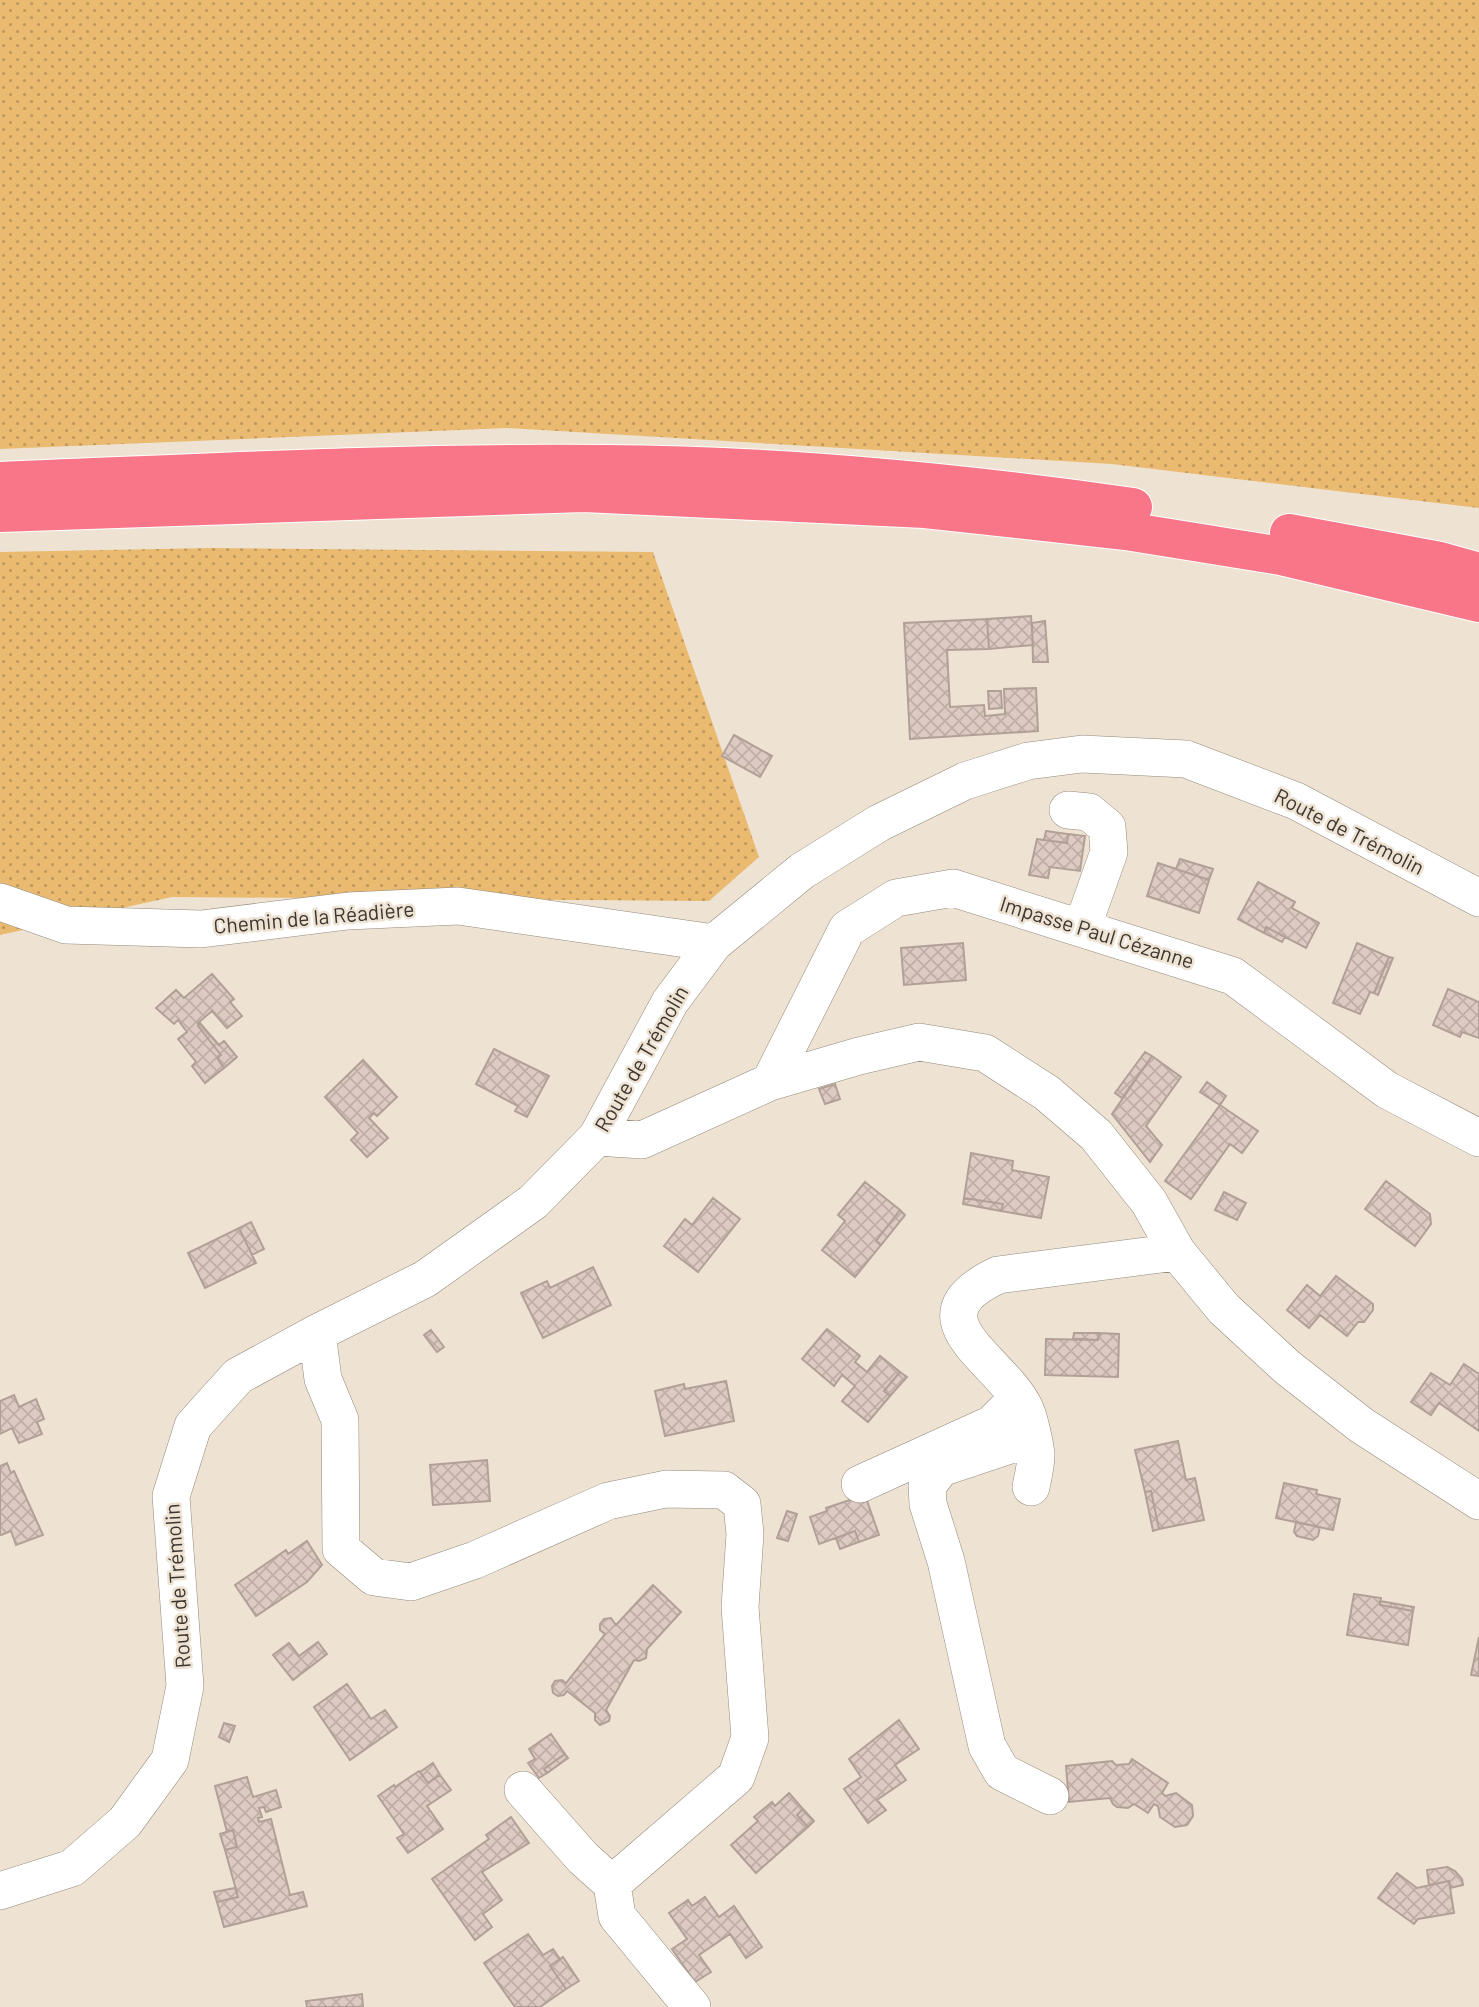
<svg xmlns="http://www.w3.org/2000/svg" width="1479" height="2007" font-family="Barlow,sans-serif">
	<defs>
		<pattern id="grass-dots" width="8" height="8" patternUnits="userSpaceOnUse" patternTransform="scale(1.75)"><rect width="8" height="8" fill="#eaba70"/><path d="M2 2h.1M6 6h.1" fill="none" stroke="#bf985c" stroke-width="1.8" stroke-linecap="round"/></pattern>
		<pattern id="building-cross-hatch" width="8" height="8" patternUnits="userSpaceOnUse" patternTransform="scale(1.75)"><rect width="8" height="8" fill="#ddcac2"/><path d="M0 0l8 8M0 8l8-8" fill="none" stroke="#bfaea7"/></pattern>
	</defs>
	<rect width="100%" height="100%" fill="#eee3d3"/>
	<path fill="url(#grass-dots)" d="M0 0H1479V508L1112 464 507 428 0 449Z
		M212 548 653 552 759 857 709 901 172 897 0 935V552Z"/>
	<path fill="url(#building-cross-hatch)" stroke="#b2a098" stroke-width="2" d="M1031 616 1033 645 989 649 987 619Z
		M987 619 989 649 947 650 950 707 984 705 985 716 1005 714 1004 689 1036 688 1038 731 910 739 904 623Z
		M1045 621 1048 662H1033L1032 623Z
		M988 691H1001L1002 708 989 709Z
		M734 735 772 756 760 777 722 756Z
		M1046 831 1068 834 1067 843 1044 840Z
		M1068 834 1085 836 1080 871 1050 867 1048 878 1029 875 1037 839 1067 843Z
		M1180 859 1213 869 1209 880 1176 869Z
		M1158 863 1209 880 1199 913 1147 896Z
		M1258 882 1295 902 1292 908 1319 923 1306 948 1266 927 1264 933 1238 919Z
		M1266 927 1285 937 1282 942 1264 933Z
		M963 943 966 980 904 985 901 948Z
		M1357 943 1389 957 1374 993 1370 992 1360 1014 1333 1003Z
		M1389 957 1393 958 1378 995 1374 993Z
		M212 974 234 999 230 1002 242 1016 227 1028 212 1011 198 1023V1026L221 1055 217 1058 224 1068 205 1083 192 1066 196 1062 178 1039 187 1032 178 1020 174 1024 156 1008 176 990 184 998Z
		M1448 989 1479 1002V1038L1462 1032 1460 1037 1433 1025Z
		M199 1022 219 1045 224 1041 237 1057 224 1068 217 1058 221 1055 198 1026Z
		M494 1049 549 1076 527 1117 515 1111 518 1106 476 1084Z
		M1145 1052 1152 1056 1122 1098 1115 1093Z
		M1152 1056 1181 1077 1146 1126 1162 1145 1150 1162 1112 1114Z
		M363 1060 397 1097 377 1116 374 1113 369 1118 388 1138 367 1157 351 1140 358 1133 325 1097Z
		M1207 1082 1226 1096 1220 1105 1200 1092Z
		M835 1084 840 1099 825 1104 819 1089Z
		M1220 1105 1258 1131 1242 1153 1230 1144 1191 1199 1165 1181Z
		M971 1153 1013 1161 1012 1170 1049 1177 1041 1218 1001 1211 1003 1204 964 1198Z
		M1386 1181 1430 1214 1431 1224 1415 1246 1365 1209Z
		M865 1182 900 1210 876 1241 881 1245 855 1277 822 1250 845 1221 838 1215Z
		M1224 1192 1246 1203 1237 1220 1215 1210Z
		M713 1198 740 1219 698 1272 664 1246 685 1219 692 1225Z
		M964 1198 1003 1204 1001 1211 963 1204Z
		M900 1210 905 1215 881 1245 876 1241Z
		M251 1222 264 1249 252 1255 239 1228Z
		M239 1228 256 1263 205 1288 188 1253Z
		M593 1267 611 1305 543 1338 521 1293 547 1281 550 1288Z
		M1336 1276 1373 1304V1310L1364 1322H1358L1347 1336 1320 1315 1309 1328 1287 1310 1307 1285 1320 1296Z
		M827 1329 860 1356 855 1362 867 1372 880 1356 900 1372 884 1391 890 1396 868 1422 842 1401 855 1386 842 1375 834 1386 802 1359Z
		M431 1330 444 1347 437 1352 424 1335Z
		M1074 1333H1099L1098 1340 1073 1339Z
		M1099 1333 1119 1334 1118 1377 1045 1375 1046 1339 1098 1340Z
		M1464 1364 1479 1374V1431L1439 1403 1431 1415 1411 1402 1431 1373 1450 1385Z
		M900 1372 907 1377 890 1396 884 1391Z
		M726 1381 734 1421 665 1436 655 1391 684 1384 685 1389Z
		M14 1395 19 1407 36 1399 44 1419 37 1422 42 1434 19 1443 12 1428 0 1434V1401Z
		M1178 1441 1186 1480 1195 1478 1204 1520 1159 1529 1151 1491 1145 1492 1135 1450Z
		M487 1460 490 1501 433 1505 430 1465Z
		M7 1463 11 1473 14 1471 43 1535 16 1545 11 1531 1 1535 0 1534V1466Z
		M1284 1483 1317 1490 1316 1494 1340 1499 1333 1530 1276 1518Z
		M1151 1491 1159 1529 1153 1531 1145 1492Z
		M865 1495 879 1535 859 1542 855 1531 819 1544 810 1517 827 1511 826 1508Z
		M787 1511 797 1514 788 1541 777 1538Z
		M1296 1522 1320 1527 1318 1536 1313 1540 1297 1536 1294 1532Z
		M855 1531 859 1542 840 1549 836 1538Z
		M307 1541 322 1565 307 1582 256 1616 235 1585 286 1550 288 1554Z
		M653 1585 681 1612 647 1649 646 1658 639 1661 634 1660 606 1710 610 1716 609 1721 600 1725 595 1720V1713L567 1691 564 1695 558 1696 553 1693 552 1686 555 1681 562 1680 566 1683 605 1634 600 1630V1624L604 1619 611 1618 616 1625Z
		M1354 1594 1381 1598 1380 1605 1413 1611 1408 1645 1347 1635Z
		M1380 1601 1414 1607 1413 1611 1380 1605Z
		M1479 1637V1676L1471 1675Z
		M318 1642 327 1654 293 1680 273 1655 289 1643 299 1656Z
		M347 1684 371 1719 385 1710 397 1727 350 1760 314 1707Z
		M899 1720 919 1749 895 1765 906 1780 877 1800 886 1810 868 1823 844 1789 861 1777 849 1759Z
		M224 1723 235 1726 229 1742 219 1737Z
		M551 1734 565 1754 544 1769 547 1773 539 1778 528 1763 535 1759 529 1749Z
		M565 1754 568 1758 547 1773 544 1769Z
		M1132 1759 1168 1783 1162 1793 1165 1796 1176 1793 1192 1805 1193 1816 1187 1825 1175 1827 1160 1817 1158 1806 1154 1804 1148 1813 1134 1804 1128 1808 1117 1807 1113 1804 1110 1798 1069 1802 1066 1766 1112 1761 1116 1765 1129 1764Z
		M433 1763 440 1775 428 1783 420 1772Z
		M419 1771 428 1783 440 1775 451 1790 427 1806 443 1829 408 1853 397 1838 404 1834 378 1796 394 1785 395 1787Z
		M247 1777 253 1797 276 1790 281 1807 266 1812 264 1807 259 1808 262 1817 258 1818 259 1822 271 1819 290 1895 303 1892 307 1906 224 1927 217 1902 238 1897 225 1850 237 1847 233 1830 227 1832 215 1786Z
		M789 1793 803 1809 797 1815 808 1827 756 1873 731 1845 758 1821 754 1817 772 1802 775 1806Z
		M803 1809 814 1821 808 1827 797 1815Z
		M511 1817 529 1843 482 1872 502 1900 483 1914 492 1927 475 1940 432 1879 489 1839 486 1835Z
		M233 1830 237 1847 225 1850 220 1834Z
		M1447 1867 1455 1871 1462 1879 1463 1885 1450 1888 1449 1881 1429 1885 1427 1870Z
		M1397 1873 1417 1888 1449 1881 1454 1913 1418 1919 1414 1924 1378 1898Z
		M235 1888 238 1897 217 1902 214 1892Z
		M705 1897 719 1917 734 1906 762 1947 746 1958 730 1934 699 1955 711 1972 695 1982 672 1949 687 1939 669 1913 688 1900 692 1906Z
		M528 1934 543 1955 553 1949 560 1959 550 1966 566 1989 540 2007H515L484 1963Z
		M563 1957 579 1981 566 1989 550 1966Z
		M362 1994 363 2007H307L306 2001Z"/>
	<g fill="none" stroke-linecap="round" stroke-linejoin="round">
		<g stroke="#93897b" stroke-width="38">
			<path id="minor" d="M1068 810 1089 812 1107 827 1109 852 1082 928
				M0 902 66 925 201 929 348 911 458 906 714 943
				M770 1082 847 929 896 898 953 888 1233 976 1387 1090 1479 1138
				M597 1137 642 1140 770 1082 859 1056 919 1042 985 1053 1047 1093 1096 1135 1149 1202 1177 1252 1224 1309 1287 1367 1361 1425 1479 1501
				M317 1333 323 1379 340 1420 341 1549 374 1577 411 1582 475 1560 608 1501 666 1489 724 1490 742 1504 745 1534 740 1607 750 1738 736 1777 612 1884 617 1916 692 2007
				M1031 1438 941 1468 927 1486 928 1504 946 1561 987 1746 1002 1772 1050 1796
				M860 1484 992 1424 1018 1398
				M1031 1487C1033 1477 1036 1465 1036 1455 1035 1444 1029 1416 1024 1407 999 1358 907 1318 998 1275L1177 1252
				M523 1790 583 1858 612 1884
				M0 1891 72 1868 125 1822 170 1760 185 1686 171 1496 193 1426 238 1376 317 1333 425 1279 533 1202 597 1137 670 1002 714 943 802 871 879 823 965 781 1028 761 1082 754 1186 759 1296 801 1479 898"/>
		</g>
		<g stroke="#fff" stroke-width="40">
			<path id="highway" d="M0 481C201 473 403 462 605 464 781 465 959 482 1133 507
				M0 513 584 493 925 509 1126 531 1281 556 1479 603
				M1289 533 1440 561 1479 572"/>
		</g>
		<use href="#minor" stroke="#fff" stroke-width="37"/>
		<use href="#highway" stroke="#f97588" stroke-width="38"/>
	</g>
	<g text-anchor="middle" stroke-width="5" stroke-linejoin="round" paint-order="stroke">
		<g font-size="21" fill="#3b3630" stroke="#eee3d3">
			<text transform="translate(1349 832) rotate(27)" y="7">Route de Trémolin</text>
			<text transform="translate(314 918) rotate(-5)" y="7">Chemin de la Réadière</text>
			<text transform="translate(1097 933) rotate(17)" y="7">Impasse Paul Cézanne</text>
			<text transform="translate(642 1059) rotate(-60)" y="7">Route de Trémolin</text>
			<text transform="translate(178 1586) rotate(-94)" y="7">Route de Trémolin</text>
		</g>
	</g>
</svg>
